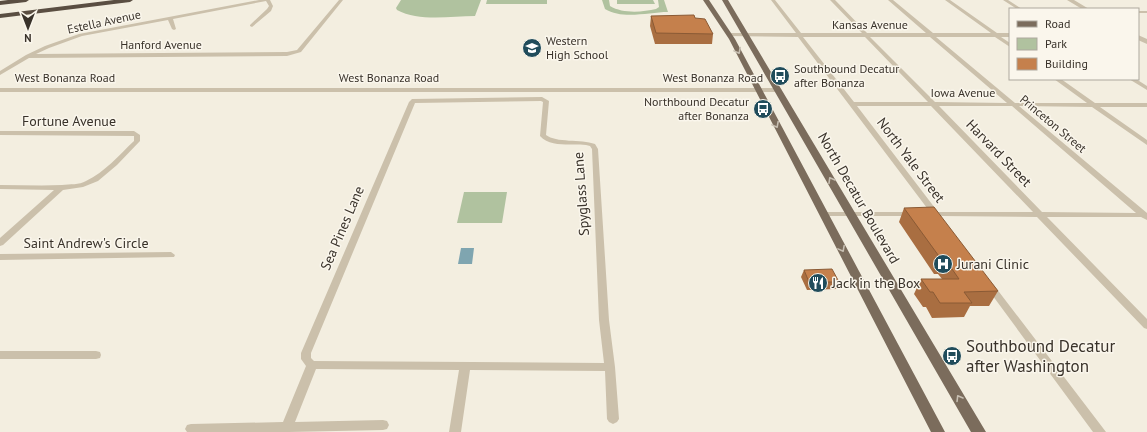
<svg xmlns="http://www.w3.org/2000/svg" width="1147" height="432" font-family="'PT Sans',sans-serif">
	<rect width="100%" height="100%" fill="#f3eee0"/>
	<path fill="#b0c29f" d="M401 0H481L475 16C451 16 419 22 397 10L396 8Z
		M487 0H547V4H486Z
		M602 0H609L610 6C623 14 643 12 656 9L659 7 658 0H664L668 12C649 12 623 20 605 9Z
		M617 0H653L655 4H617Z
		M464 192H507L502 223H457Z"/>
	<path fill="#7fa5b0" d="M461 248H474L472 264H458Z"/>
	<g fill="none" stroke-linecap="round" stroke-linejoin="round">
		<path fill="#cbc0ab" fill-rule="evenodd" d="M259 0H270L273 6 271 11 252 27 250 26V25L267 9 269 6 266 1 173 19 176 29 174 30 172 29 168 20 82 36 49 48 36 54 287 52 297 50 339 0H343L301 52 287 56 29 58 0 75V71L26 55 45 46 79 34Z
			M771 0H775L801 33H862L830 0H835L867 33H926L888 0H893L933 33H991L945 0H950L997 33H1010V37H1001L1010 43V47L995 37H936L1015 103H1087L1054 79H1061L1095 103H1147V107H1100L1147 140V145L1092 107 1019 106 1147 213V220L1141 217H1047L1147 319V329L1144 328 1037 217 941 216 937 218 928 216 927 214 930 212 798 37 727 36V34L729 33H796ZM803 37H865L928 102H854ZM870 37H930L1007 103 935 102ZM857 106H931L1033 212H938ZM939 106H1012L1136 213 1042 212Z
			M1003 0H1008L1022 9H1017Z
			M1138 11H1147V13H1138Z
			M1129 79H1136L1147 86V90Z
			M542 97 549 101 546 135C556 143 581 139 595 144L598 149 609 320 615 367 619 419 617 422 613 424 609 422 607 419 605 371 470 370 461 432H449L459 370 316 369 295 422 383 420 387 421 389 425 387 429 383 430 289 432H187L185 429 187 425 191 424 283 422 306 366 301 359V353L409 102 412 99ZM541 101 543 102 540 136C551 148 571 143 586 145L590 146 592 149 599 320 604 363 314 361 311 358V353L415 103Z
			M0 131H134L140 135V141L117 165 98 181 83 187 63 190 3 245 0 246V238L54 190 0 189V185C21 185 42 186 62 185 70 184 79 185 86 181 105 172 119 155 134 141V136L0 135Z
			M821 212H911L915 214 911 216H824L820 214Z
			M171 252 175 255 174 257 0 260V254Z
			M990 283 993 284 1106 432H1093L987 288 985 286 987 284Z
			M0 351H96L100 352 101 355 100 358 96 359H0Z"/>
		<path fill="#cbc0ab" fill-rule="evenodd" d="M1067 0H1074L1089 9H1082Z
			M1138 35 1147 39V44L1138 40Z
			M0 88H778L782 90 778 92H0Z"/>
		<path fill="#7b6c5c" fill-rule="evenodd" d="M703 0H709L735 39 945 432H931L729 39Z
			M722 0H728L986 432H971Z"/>
		<path fill="#5a4e42" fill-rule="evenodd" d="M8 0H29L26 2 0 5V1Z
			M114 0H133L130 2 0 18V14Z"/>
	</g>
	<path fill="#a96e41" d="M651 16 695 18 713 34 712 44H655L650 26Z
		M904 208 998 291 989 306H970L964 317 932 318 926 307H923L914 294 921 279H942L938 274H934L899 222Z
		M804 270 839 282 836 289 807 290 801 277Z"/>
	<path fill="#c5804c" stroke="#8a5a35" d="M694 15 695 18 705 19 713 34 656 33 651 16Z
		M934 207 998 291 964 292 972 303H940L933 292H930L921 279H959L945 259H941L904 208Z
		M832 269 839 282H809L804 270Z"/>
	<defs><path id="oneway-chevron" d="M-2-3.5L2.5 0L-2 3.5" fill="none" stroke-width="1.6" stroke-linecap="round" stroke-linejoin="round"/></defs>
	<g stroke="#c7bfb2">
		<use href="#oneway-chevron" transform="translate(738 51) rotate(62)"/>
		<use href="#oneway-chevron" transform="translate(776 125) rotate(62)"/>
		<use href="#oneway-chevron" transform="translate(831 180) rotate(-120)"/>
		<use href="#oneway-chevron" transform="translate(842 249) rotate(62)"/>
		<use href="#oneway-chevron" transform="translate(959 398) rotate(-121)"/>
	</g>
	<defs>
		<g id="school-disc" transform="scale(1)"><circle r="9.5" fill="#204c5b" stroke="#faf6ec"/><path d="M0-5L7-2L0 1L-7-2ZM-4 1L0 2.5L4 1V4Q0 6-4 4Z" fill="#fff"/></g>
		<g id="bus-disc" transform="scale(1)"><circle r="9.5" fill="#204c5b" stroke="#faf6ec"/><path d="M-5-6H5V4H4V6H2V4H-2V6H-4V4H-5ZM-3.5-4V0h7V-4ZM-3.5 1.2v1.5H-2V1.2ZM2 1.2v1.5H3.5V1.2Z" fill="#fff"/></g>
		<g id="hospital-disc" transform="scale(1)"><circle r="9.5" fill="#204c5b" stroke="#faf6ec"/><path d="M-5-5h3v3.5h4V-5h3V5h-3V1.5h-4V5h-3Z" fill="#fff"/></g>
		<g id="restaurant-disc" transform="scale(1)"><circle r="9.5" fill="#204c5b" stroke="#faf6ec"/><path d="M-5-6h1v4h1v-4h1v4h1v-4h1v5L-1.5 .5V6h-2V.5L-5-1ZM5-6V6H3V1.5H1.5Q1.5-4 5-6Z" fill="#fff"/></g>
	</defs>
	<g fill-rule="evenodd">
		<use href="#school-disc" x="532" y="48"/>
		<use href="#bus-disc" x="780" y="76"/>
		<use href="#bus-disc" x="763" y="109"/>
		<use href="#hospital-disc" x="943" y="264"/>
		<use href="#restaurant-disc" x="818" y="283"/>
		<use href="#bus-disc" x="952" y="356"/>
	</g>
	<g text-anchor="middle" stroke-width="3" stroke-linejoin="round" paint-order="stroke">
		<g font-size="12" fill="#39322a" stroke="#faf6ec">
			<text transform="translate(104 22) rotate(-12)" y="4">Estella Avenue</text>
			<text x="870" y="29">Kansas Avenue</text>
			<text x="161" y="49">Hanford Avenue</text>
			<text x="65" y="82">West Bonanza Road</text>
			<text x="389" y="82">West Bonanza Road</text>
			<text x="713" y="82">West Bonanza Road</text>
			<text x="963" y="97">Iowa Avenue</text>
			<text transform="translate(1053 124) rotate(40)" y="4">Princeton Street</text>
		</g>
		<g font-size="12" fill="#39322a" stroke="#faf6ec" text-anchor="start">
			<text x="546" y="45">Western<tspan x="546" dy="14">High School</tspan></text>
			<text x="794" y="73">Southbound Decatur<tspan x="794" dy="14">after Bonanza</tspan></text>
			<text x="749" y="106" text-anchor="end">Northbound Decatur<tspan x="749" dy="14">after Bonanza</tspan></text>
		</g>
		<g font-size="14" fill="#39322a" stroke="#faf6ec">
			<text x="69" y="126">Fortune Avenue</text>
			<text transform="translate(999 153) rotate(46)" y="5">Harvard Street</text>
			<text transform="translate(911 160) rotate(53)" y="5">North Yale Street</text>
			<text transform="translate(581 194) rotate(-94)" y="5">Spyglass Lane</text>
			<text transform="translate(859 198) rotate(60)" y="5">North Decatur Boulevard</text>
			<text transform="translate(342 228) rotate(-67)" y="5">Sea Pines Lane</text>
			<text x="86" y="248">Saint Andrew's Circle</text>
		</g>
		<g font-size="14" fill="#39322a" stroke="#faf6ec" text-anchor="start">
			<text x="957" y="269">Jurani Clinic</text>
			<text x="832" y="288">Jack in the Box</text>
		</g>
		<g font-size="17" fill="#39322a" stroke="#faf6ec" text-anchor="start">
			<text x="966" y="352">Southbound Decatur<tspan x="966" dy="20">after Washington</tspan></text>
		</g>
	</g>
	<rect x="1009" y="8" width="130" height="72" fill="#faf6ec" stroke="#ada89e"/>
	<rect x="1017" y="21" width="20" height="6" fill="#7b6c5c" stroke="#ada89e"/>
	<text x="1045" y="28" font-size="12" fill="#39322a">Road</text>
	<rect x="1017" y="38" width="20" height="12" fill="#b0c29f" stroke="#ada89e"/>
	<text x="1045" y="48" font-size="12" fill="#39322a">Park</text>
	<rect x="1017" y="58" width="20" height="12" fill="#c5804c" stroke="#ada89e"/>
	<text x="1045" y="68" font-size="12" fill="#39322a">Building</text>
	<g transform="translate(28 28) rotate(180)" stroke="#faf6ec" stroke-width="3" paint-order="stroke">
	<path d="M0-3L7 15L0 10L-7 15Z" fill="#39322a"/>
	<text y="-6" font-size="11" font-weight="bold" text-anchor="middle" fill="#39322a">N</text>
	</g>
</svg>
